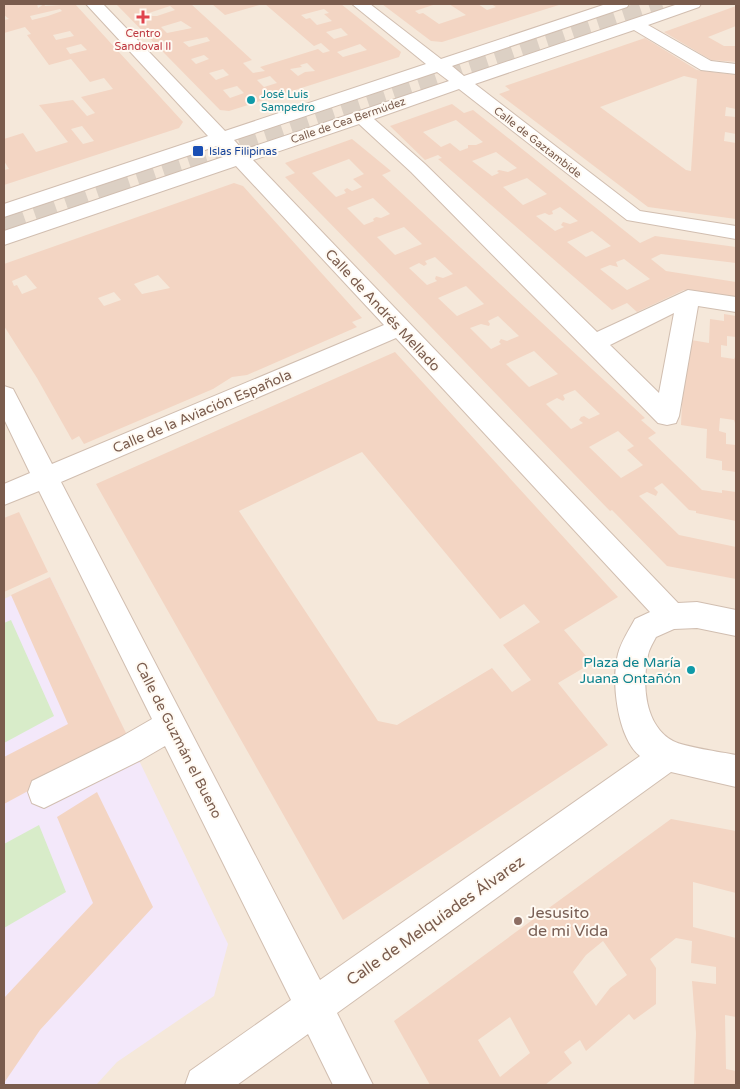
<svg xmlns="http://www.w3.org/2000/svg" width="740" height="1089" font-family="'Varela Round',sans-serif">
	<rect width="100%" height="100%" fill="#fdf6ec"/>
	<path fill="#f5e8da" d="M4 4H736V1085H4Z"/>
	<path fill="#f3e8fa" d="M50 577 228 944 214 996 117 1062 96 1085H4V599Z"/>
	<path fill="#d8ecc9" d="M11 620 54 716 4 743V623Z
		M39 825 66 892 4 928V844Z"/>
	<path fill="#f3d5c3" fill-rule="evenodd" d="M4 4H37L38 8 44 4 45 6 75 4 183 122 179 128 4 185V170L9 169 4 161V139L23 133 36 152 68 142 39 105 73 100 87 116 95 113 81 97 113 89 104 78 90 82 71 59 49 65 27 35 31 34 25 27 4 33V20L9 19 4 15ZM60 9 62 11 48 16 32 20 30 16ZM70 31 74 36 56 40 53 35ZM81 44 87 50 70 54 66 48ZM82 126 94 141 83 144 71 129Z
		M116 4H191L252 60 243 63 253 73 265 71 260 67 318 49 323 53 330 51 321 43 314 46 265 4H341L401 52 399 57 229 111 220 110ZM170 6 175 10 157 16H152L149 13ZM324 9 329 13 324 14 332 21 317 25 310 18 306 19 301 15ZM181 21 192 28 167 33 161 27ZM341 28 348 35 334 39 326 32ZM207 37 210 41 189 47 183 42ZM360 44 367 50 343 57 337 52ZM204 55 209 59 196 64 191 59ZM307 63 315 71 305 72 298 76 290 69 302 67 300 65ZM223 69 229 75 216 80 209 73ZM270 76 277 83 264 87 257 80ZM237 86 244 93 230 98 223 90Z
		M212 4H263L225 15Z
		M382 4H436L415 11 419 14 423 13 439 24 466 15 449 4H478L487 10 496 7 491 4H562L442 42 431 41Z
		M736 6V26L708 37 724 46H736V62L711 60 664 32Z
		M645 38 697 70 736 75V109L726 107 725 116 736 117V134L725 132 724 141 736 143V219L648 207 499 94 510 90 505 86ZM684 76 697 79 691 171 686 170 600 107Z
		M452 104 464 113 473 110 640 243 655 236 736 247V263L661 254 651 259 666 271 736 282V299L684 290 637 312 627 303 612 310 438 159 442 158 438 155 425 160 390 126ZM456 120 483 142 476 145H468V148L460 151 450 143 441 147 423 132ZM496 152 517 168 508 172 499 170 497 171 499 173 492 176 472 161ZM527 178 547 194 523 205 503 187ZM560 207 578 221 570 224 563 222 561 225 564 227 555 231 536 216 545 213 549 215 553 214 552 211ZM592 231 611 246 586 257 567 242ZM624 259 650 279 627 290 600 269 610 265 618 267 616 262Z
		M352 139 391 171 382 175 645 418 641 420 656 433 648 438 702 490 722 493V490L736 492V521L696 513V511L689 510 662 483 654 488 658 492 656 496 647 492 639 496 679 535 736 547V579L667 566 612 510 610 511 285 177 295 173 285 163ZM349 159 364 174 353 179 362 187 352 191 347 188 344 190 346 193 336 197 312 173ZM373 198 390 214 381 218 376 217 373 219 374 221 364 225 347 208ZM404 227 422 244 395 255 377 237ZM435 257 453 274 443 278 436 276 435 279 437 281 427 285 409 268 419 263 424 266 427 264 425 261ZM466 286 484 304 457 316 438 298ZM498 316 519 336 507 341 501 339 499 342 501 344 491 349 470 328 481 324 489 326 490 324 488 321ZM534 351 558 374 529 387 506 364ZM575 390 600 414 589 419 584 416 581 417 579 420 583 423 571 429 546 404 557 398 563 401 565 399 563 395ZM618 431 634 446 627 450 643 465 621 478 589 447Z
		M234 183 243 186 362 318 352 322 357 327 247 375 232 377 213 389 84 444 79 436 72 440 37 378 4 326V264ZM26 275 37 288 22 294 17 285 14 286 12 281ZM158 275 170 288 142 294 134 284ZM114 292 121 300 104 306 98 298Z
		M724 314 736 316V337L727 336V346L721 345V357L734 359 736 355V426L734 420 720 418 719 431 726 433V444L736 445V472L722 470V461L706 458 707 429 681 425 685 339 709 343 710 319 724 321Z
		M395 352 618 597 564 630 592 663 558 683 608 745 343 920 96 484ZM362 452 500 619 524 604 540 622 503 645 531 680 512 692 492 668 397 725 378 721 239 511Z
		M19 512 48 572 4 592V518Z
		M50 577 128 737 4 804V757L68 724 11 595Z
		M97 792 153 907 40 1030 4 1083V998L93 903 57 817Z
		M671 819 736 831V893L693 882V927L736 938V1017L725 1015 726 1069 736 1071V1085H694L696 1033 692 981 716 984V967L691 963 692 941 676 938 650 959 656 968V1004L634 1020 629 1014 586 1051 580 1040 564 1052 572 1063 545 1085H430L394 1021ZM603 941 627 975 610 988 596 1006 573 972 586 955ZM510 1017 530 1053 500 1077 478 1040Z"/>
	<g fill="none" stroke-linecap="round" stroke-linejoin="round">
		<path stroke="#dcd0c4" stroke-width="18" stroke-dasharray="18 9" stroke-linecap="butt" d="M112 188 662 4"/>
		<path stroke="#dcd0c4" stroke-width="22" stroke-dasharray="22 11" stroke-linecap="butt" d="M4 226 116 187"/>
		<g stroke="#d1beb0" stroke-width="2">
			<path id="minor" d="M86 4H103L225 131 426 64 352 4H370L441 59 606 4H629L627 7 452 66 464 76 678 4H701L699 7 648 25 711 61 736 64V74L701 70 634 30 475 84 640 211 736 226V239L627 220 459 89 374 119 425 164 597 332 688 290 736 297V312L698 306 679 416 676 423 667 425 658 423 411 172 359 124 253 160 678 603 697 602 736 610V636L697 628 674 629 656 637C653 643 649 649 648 655 642 684 644 725 673 741 684 747 721 752 736 755V787L671 772 337 1013 373 1085H333L308 1034 237 1085H185L190 1071 291 1000 165 746 141 760 44 808 32 803 28 792 32 781 119 738 152 719 39 491 4 505V484L30 473 4 419V386L13 389 52 464 384 325 236 166 4 245V231L226 156 217 146 4 217V204L208 136ZM437 72 449 81 243 150 234 140ZM674 313 659 393 610 345ZM396 338 650 612 635 619C629 630 621 642 618 654 611 681 617 737 640 756L320 980 61 482Z"/>
		</g>
		<use href="#minor" fill="#fff" fill-rule="evenodd"/>
	</g>
	<path fill="#e0444e" stroke="#fffaf3" stroke-width="2" d="M140.5 9.5h5v5h5v5h-5v5h-5v-5h-5v-5h5z"/>
	<g fill="#0f9aa8" stroke="#fffaf3" stroke-width="2">
		<circle cx="251" cy="100" r="5"/>
		<circle cx="691" cy="670" r="5"/>
	</g>
	<rect fill="#1a4fb4" stroke="#fffaf3" stroke-width="2" x="192" y="145" width="12" height="12" rx="2.5"/>
	<circle fill="#8d6e63" stroke="#fffaf3" stroke-width="2" cx="518" cy="921" r="5"/>
	<g text-anchor="middle" stroke-width="4" stroke-linejoin="round" paint-order="stroke">
		<g font-size="11" fill="#be3a42" stroke="#fffaf3">
			<text x="143" y="37">Centro<tspan x="143" dy="13">Sandoval II</tspan></text>
		</g>
		<g font-size="11" fill="#0d838f" stroke="#fffaf3" text-anchor="start">
			<text x="261" y="98">José Luis<tspan x="261" dy="13">Sampedro</tspan></text>
		</g>
		<g font-size="11" fill="#7a5c4d" stroke="#fffaf3">
			<text transform="translate(348 120) rotate(-19)" y="4">Calle de Cea Bermúdez</text>
			<text transform="translate(538 142) rotate(38)" y="4">Calle de Gaztambide</text>
		</g>
		<g font-size="11" fill="#164399" stroke="#fffaf3" text-anchor="start">
			<text x="209" y="155">Islas Filipinas</text>
		</g>
		<g font-size="14" fill="#7a5c4d" stroke="#fffaf3">
			<text transform="translate(383 310) rotate(47)" y="5">Calle de Andrés Mellado</text>
			<text transform="translate(202 411) rotate(-23)" y="5">Calle de la Aviación Española</text>
			<text transform="translate(179 740) rotate(63)" y="5">Calle de Guzmán el Bueno</text>
		</g>
		<g font-size="14" fill="#0d838f" stroke="#fffaf3" text-anchor="end">
			<text x="681" y="667">Plaza de María<tspan x="681" dy="16">Juana Ontañón</tspan></text>
		</g>
		<g font-size="16" fill="#785e54" stroke="#fffaf3" text-anchor="start">
			<text x="528" y="918">Jesusito<tspan x="528" dy="18">de mi Vida</tspan></text>
		</g>
		<g font-size="16" fill="#7a5c4d" stroke="#fffaf3">
			<text transform="translate(435 920) rotate(-35)" y="6">Calle de Melquíades Álvarez</text>
		</g>
	</g>
	<rect width="740" height="1089" fill="none" stroke="#7a5c4d" stroke-width="10"/>
</svg>
